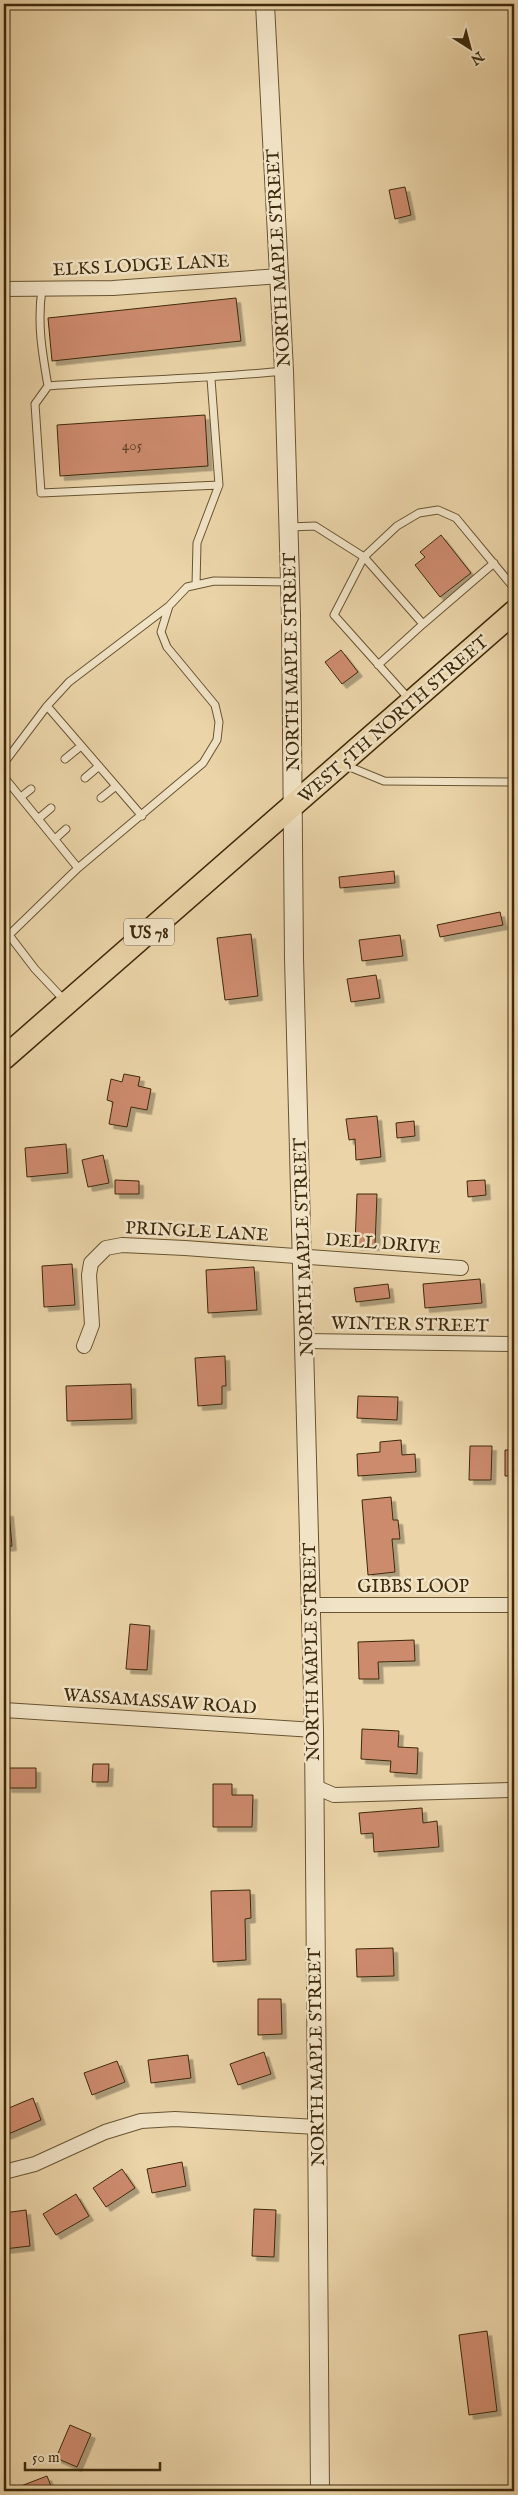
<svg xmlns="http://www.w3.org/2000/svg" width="518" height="2495" font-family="'IM FELL English',serif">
	<defs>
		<filter id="shadow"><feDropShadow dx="4.5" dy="4.5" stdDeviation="0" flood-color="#0004"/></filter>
	</defs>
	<rect width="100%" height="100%" fill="#ead4a8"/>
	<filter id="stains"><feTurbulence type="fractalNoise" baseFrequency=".004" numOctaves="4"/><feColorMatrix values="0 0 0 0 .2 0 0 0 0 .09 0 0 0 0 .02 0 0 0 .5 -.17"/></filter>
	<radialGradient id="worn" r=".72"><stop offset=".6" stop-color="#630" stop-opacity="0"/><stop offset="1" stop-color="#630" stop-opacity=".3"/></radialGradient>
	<path fill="#cd8b6e" stroke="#3d290b" filter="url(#shadow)" d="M405 187 411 215 395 219 389 190Z
		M236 298 241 341 52 361 48 318Z
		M205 415 208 466 60 476 57 425Z
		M441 535 471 573 440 597 415 565 425 557 420 552Z
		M341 650 358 672 342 684 325 662Z
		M394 871 395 883 340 888 339 877Z
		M500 912 503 925 440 937 437 925Z
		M251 934 258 996 225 1000 217 938Z
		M400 935 403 956 362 961 359 940Z
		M376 975 380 998 351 1002 347 979Z
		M124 1074 140 1077 138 1086 151 1089 147 1110 131 1107 127 1127 109 1124 113 1102 107 1100 111 1079 122 1082Z
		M377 1116 381 1157 356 1160 355 1139 349 1140 346 1119Z
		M414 1121 415 1136 397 1138 396 1123Z
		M66 1144 68 1173 27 1177 25 1148Z
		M103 1155 109 1183 88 1187 82 1160Z
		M115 1180 139 1181V1194H115Z
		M485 1180 486 1195 468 1197 467 1181Z
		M357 1194H377L375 1246 355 1245Z
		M72 1264 75 1305 44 1307 42 1266Z
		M254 1267 257 1310 208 1313 206 1270Z
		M480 1279 482 1303 425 1308 423 1284Z
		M388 1284 390 1298 356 1302 354 1288Z
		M510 1285H514V1307H510Z
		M225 1356 226 1386H222V1404L198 1406 195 1358Z
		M131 1384 132 1419 67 1421 66 1386Z
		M358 1396 398 1397 397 1420 357 1418Z
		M401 1440 402 1455 415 1454 416 1472 358 1476 357 1454 380 1452V1442Z
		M470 1446H492L491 1480H469Z
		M505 1450H514V1476H505Z
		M391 1497 393 1520H398L400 1539H392L395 1572 368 1575 362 1500Z
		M4 1512H9L12 1546 4 1547Z
		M130 1624 150 1626 147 1670 126 1669Z
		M414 1640 415 1661 378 1662 379 1679H359L358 1642Z
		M362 1729 399 1731 398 1747 418 1748 417 1774 390 1772 391 1761 361 1759Z
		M93 1764H109L108 1782H92Z
		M7 1768H36V1788H7Z
		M213 1784H232V1795H253L252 1827H213Z
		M422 1808 423 1823 437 1821 439 1847 374 1852 373 1833 361 1834 359 1813Z
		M250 1890 251 1918 245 1919 246 1960 213 1962 211 1891Z
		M393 1948 394 1976 357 1977 356 1949Z
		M258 1999H281L282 2034 258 2035Z
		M264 2052 271 2074 238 2085 230 2064Z
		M188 2055 191 2078 151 2083 148 2060Z
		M117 2061 125 2082 92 2095 84 2073Z
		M33 2098 41 2120 6 2135 4 2110Z
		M182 2162 186 2186 152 2193 147 2169Z
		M122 2169 135 2188 106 2207 93 2188Z
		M76 2194 89 2216 56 2235 43 2214Z
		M254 2209 276 2210 274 2257 252 2256Z
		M26 2210 30 2246 4 2249V2213Z
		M487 2331 497 2411 469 2415 459 2335Z
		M70 2425 91 2434 77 2467 56 2458Z
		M47 2476 53 2491H13V2489Z"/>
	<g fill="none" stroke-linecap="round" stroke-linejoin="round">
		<g stroke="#685432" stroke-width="9">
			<path id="service" d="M42 289C37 323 42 352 48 386 127 380 206 379 284 371
				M48 386 35 404 41 493 219 485
				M290 527 315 526 364 557 423 624 378 665
				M196 585 197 543 219 485 211 379
				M423 624 494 563
				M410 700 334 615 364 557 397 526 419 513 438 510 456 518 514 588
				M47 706 142 816
				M65 759 81 746
				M4 763 47 706 69 682 169 606
				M345 765 384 781 514 782
				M4 777 78 868
				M85 778 99 766
				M21 797 31 789
				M101 798 116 786
				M38 819 51 808
				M55 839 66 829
				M65 1001 35 969 9 935 78 868 203 763 217 740 219 722 215 705 167 647 161 632 169 606 187 587 214 581 290 582"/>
		</g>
		<g stroke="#685432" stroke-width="16">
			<path id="minor" d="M4 289 113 288 280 276
				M306 1341 514 1344
				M84 1346 92 1325 89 1275 91 1263 106 1248 122 1245 185 1248 461 1268
				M311 1605H514
				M4 1710 314 1730
				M313 1786 334 1795 514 1790
				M4 2172 35 2164 105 2132 141 2121 175 2119 317 2127"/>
		</g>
		<g stroke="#685432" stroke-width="20">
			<path id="tertiary" d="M265 4 284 371 291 616 294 958 314 1730 320 2491"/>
		</g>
		<g stroke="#3d290b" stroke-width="25">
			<path id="primary" d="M4 1058 514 612"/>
		</g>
		<use href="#service" stroke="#f1e3c6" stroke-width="7"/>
		<use href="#minor" stroke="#f1e3c6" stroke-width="14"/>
		<use href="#tertiary" stroke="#f1e3c6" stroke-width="18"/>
		<use href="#primary" stroke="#ead4a8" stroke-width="22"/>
	</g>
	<g text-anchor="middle" stroke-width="5" stroke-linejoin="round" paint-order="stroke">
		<g font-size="15" fill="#614224">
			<text x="132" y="450">405</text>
		</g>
		<rect fill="#f1e3c6" stroke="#736143" stroke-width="1" x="124" y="918.5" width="50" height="27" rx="4"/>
		<g font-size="16" font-weight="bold" fill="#3d290b">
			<text x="149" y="938">US 78</text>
		</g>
		<g font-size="18" fill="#3d290b" stroke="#f1e3c6">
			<text transform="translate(278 258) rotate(-93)" y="6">NORTH MAPLE STREET</text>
			<text transform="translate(141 265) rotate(-3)" y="6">ELKS LODGE LANE</text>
			<text transform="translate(291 662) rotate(-91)" y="6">NORTH MAPLE STREET</text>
			<text transform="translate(393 719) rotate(-41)" y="6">WEST 5TH NORTH STREET</text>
			<text transform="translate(197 1231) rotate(3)" y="6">PRINGLE LANE</text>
			<text transform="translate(383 1243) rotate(4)" y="6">DELL DRIVE</text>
			<text transform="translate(303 1247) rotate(-92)" y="6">NORTH MAPLE STREET</text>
			<text transform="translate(410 1324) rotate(1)" y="6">WINTER STREET</text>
			<text x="413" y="1592">GIBBS LOOP</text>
			<text transform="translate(311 1652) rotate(-91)" y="6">NORTH MAPLE STREET</text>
			<text transform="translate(160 1701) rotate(4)" y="6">WASSAMASSAW ROAD</text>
			<text transform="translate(316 2057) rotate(-91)" y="6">NORTH MAPLE STREET</text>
		</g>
	</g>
	<rect width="518" height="2495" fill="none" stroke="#ead4a8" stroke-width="20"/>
	<rect x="5" y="5" width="508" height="2485" fill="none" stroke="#3d290b" stroke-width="2.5"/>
	<rect x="10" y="10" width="498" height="2475" fill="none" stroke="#3d290b"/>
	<g transform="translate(470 48) rotate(144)" stroke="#f1e3c6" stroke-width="4" paint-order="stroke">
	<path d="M0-4L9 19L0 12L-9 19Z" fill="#3d290b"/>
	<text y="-8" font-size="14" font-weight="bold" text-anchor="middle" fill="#3d290b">N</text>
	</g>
	<path d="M25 2462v8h135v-8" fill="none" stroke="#3d290b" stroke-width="2.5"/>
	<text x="32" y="2462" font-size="15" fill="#3d290b" stroke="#f1e3c6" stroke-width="4" paint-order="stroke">50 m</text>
	<rect width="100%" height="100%" filter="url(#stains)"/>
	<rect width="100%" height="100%" fill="url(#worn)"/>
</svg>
